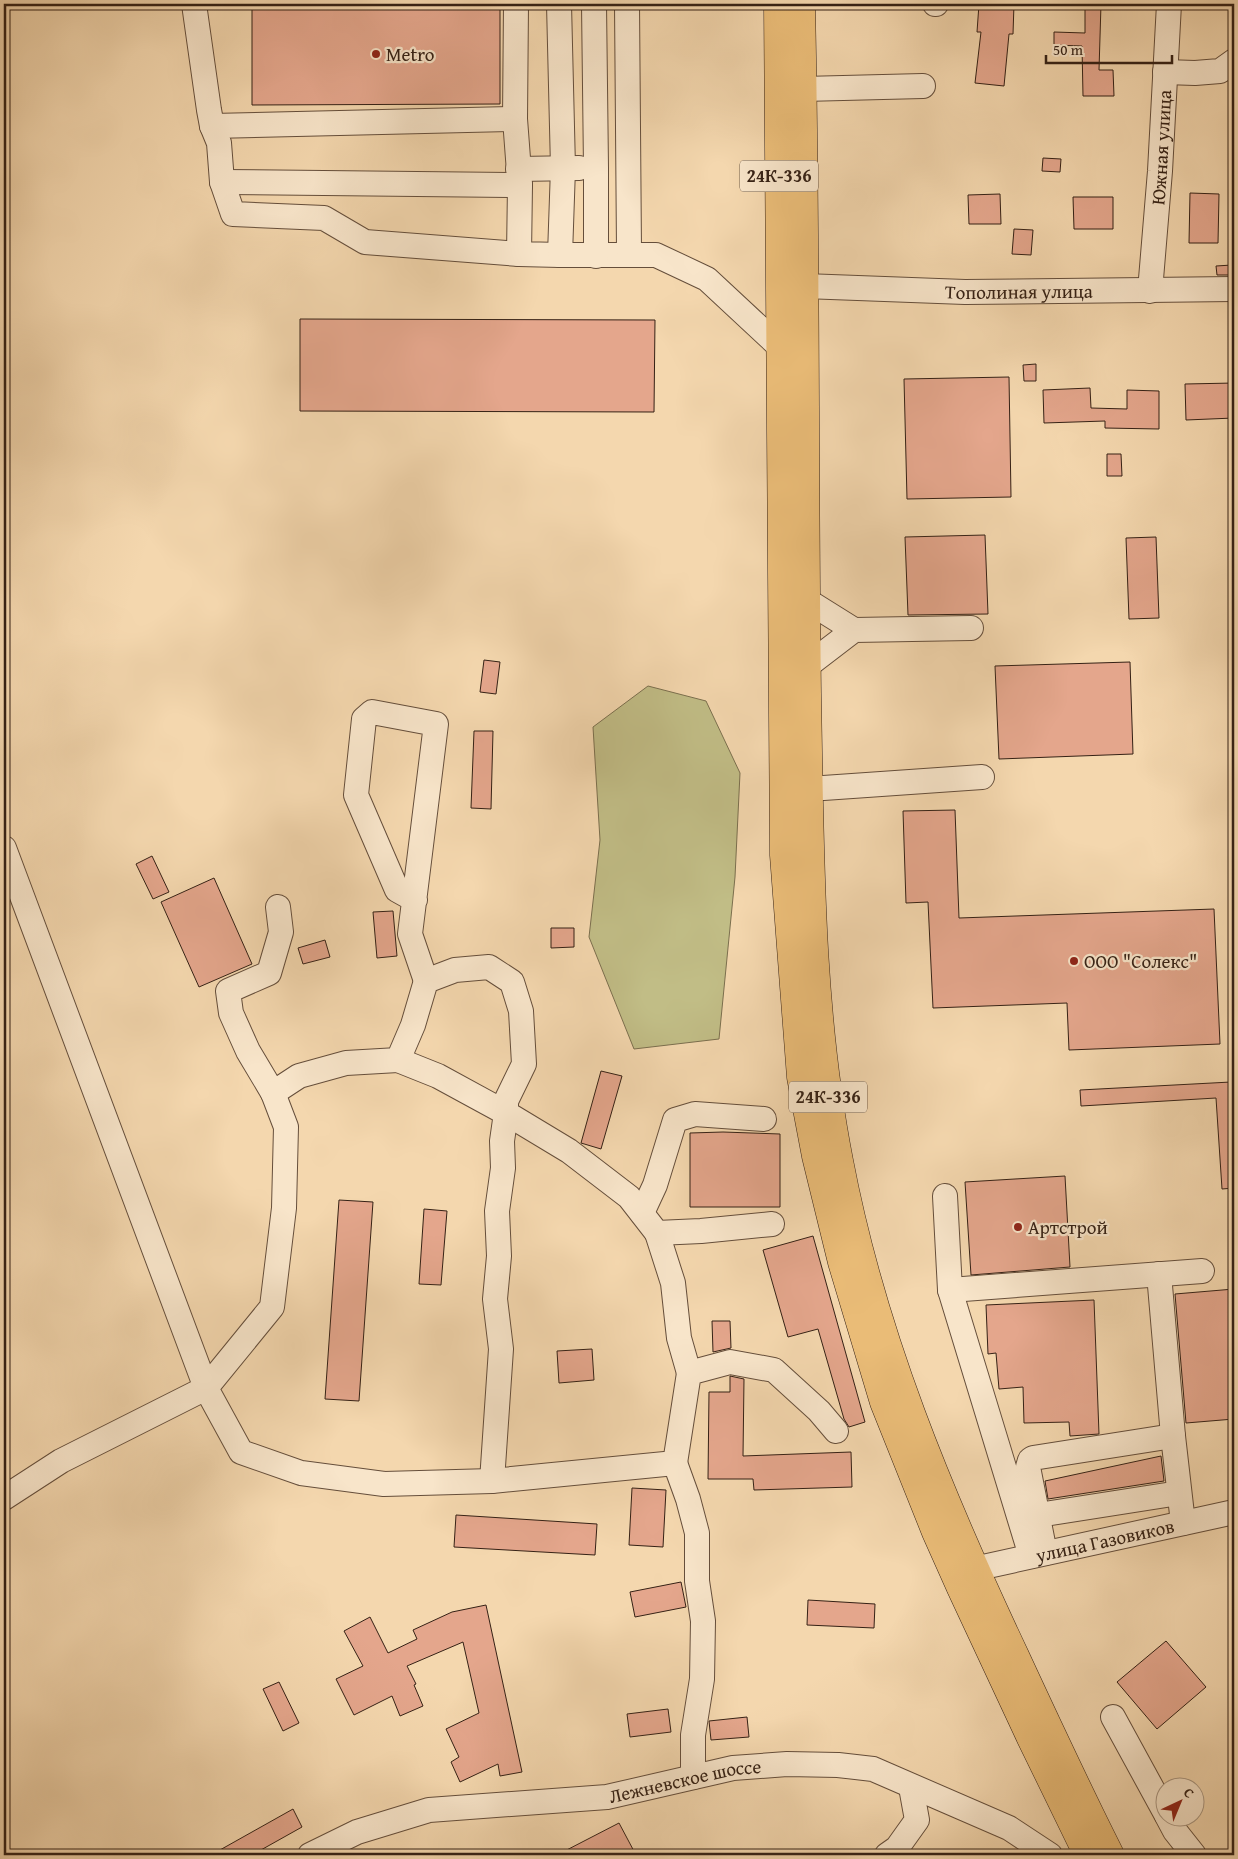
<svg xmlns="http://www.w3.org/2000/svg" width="1238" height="1859" font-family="'Gentium Book Plus',serif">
	<rect width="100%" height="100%" fill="#f4d7ae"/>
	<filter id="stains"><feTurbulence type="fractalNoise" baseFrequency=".004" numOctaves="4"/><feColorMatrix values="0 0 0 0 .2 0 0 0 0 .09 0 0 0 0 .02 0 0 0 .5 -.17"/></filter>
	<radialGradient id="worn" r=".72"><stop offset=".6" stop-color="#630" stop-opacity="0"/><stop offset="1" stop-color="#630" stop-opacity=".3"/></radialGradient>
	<path fill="#c1bd86" stroke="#7b6f4e" d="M648 686 706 701 740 773 735 877 719 1039 634 1049 589 937 600 840 593 727Z"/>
	<path fill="#e4a68c" stroke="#352115" d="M252 4H500V104L252 105Z
		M979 4H1014L1013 34H1009L1004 86 975 83 981 32H977Z
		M1085 4H1101L1099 70H1113L1114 96H1083L1082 46 1054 45V32L1085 33Z
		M1043 158 1061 159 1060 172 1042 171Z
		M1190 193 1219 194 1218 243H1189Z
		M1000 194 1001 224H969L968 195Z
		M1073 197H1113V229H1074Z
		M1014 229 1033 230 1031 255 1012 254Z
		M1232 265V275H1217L1216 266Z
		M300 319 655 320 654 412 300 411Z
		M1036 364V381H1024L1023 365Z
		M1009 377 1011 497 907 499 904 379Z
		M1234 383V418L1186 420 1185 384Z
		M1090 388 1091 408 1127 409V390L1159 391V429L1105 428V421L1044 423 1043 390Z
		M1107 454H1121L1122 476H1107Z
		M985 535 988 614 908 615 905 537Z
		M1156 537 1159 618 1129 619 1126 538Z
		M484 660 500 662 496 694 480 692Z
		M1130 662 1133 754 999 759 995 666Z
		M474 731H493L491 809 471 808Z
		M955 810 959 918 1214 909 1220 1044 1069 1050 1067 1003 933 1008 928 902 906 903 903 811Z
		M152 856 169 892 153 899 136 864Z
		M214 878 252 964 199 987 161 902Z
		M393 911 397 956 377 958 373 912Z
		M551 928H574V947L551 948Z
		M325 940 330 957 303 964 298 948Z
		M601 1071 622 1076 601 1149 581 1143Z
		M1231 1082 1234 1137V1188L1222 1189 1216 1098 1081 1106 1080 1090Z
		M723 1132 780 1134V1207H690V1133Z
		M1065 1176 1070 1267 971 1275 965 1182Z
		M339 1200 373 1202 359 1401 325 1399Z
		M424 1209 447 1211 441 1285 419 1284Z
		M813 1236 865 1422 849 1427 844 1419 818 1329 788 1337 763 1250Z
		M1234 1289V1419L1186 1423 1175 1294Z
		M1094 1300 1099 1434 1070 1436 1069 1422 1024 1423 1023 1387 999 1389 996 1353 988 1354 986 1305Z
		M712 1321H730L731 1348 713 1352Z
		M592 1349 594 1380 559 1383 557 1351Z
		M730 1376 744 1379 743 1456 851 1452 852 1487 754 1490 753 1479H708L709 1392H730Z
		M1161 1456 1164 1481 1048 1499 1045 1481Z
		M632 1488 666 1490 663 1547 629 1545Z
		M456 1515 597 1524 595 1555 454 1547Z
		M681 1582 686 1607 635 1617 630 1592Z
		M808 1600 875 1604 874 1628 807 1625Z
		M486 1605 522 1772 500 1776 498 1764 460 1782 451 1762 459 1757 446 1729 479 1713 463 1642 407 1666 416 1684 414 1685 423 1706 400 1716 392 1696 354 1715 336 1679 363 1666 344 1631 370 1617 388 1653 417 1639 413 1630 452 1612Z
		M1166 1641 1206 1687 1157 1729 1117 1682Z
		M279 1682 299 1723 283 1731 263 1689Z
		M668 1709 671 1732 630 1737 627 1714Z
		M747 1717 749 1737 711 1740 709 1721Z
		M293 1809 302 1827 252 1855H211Z
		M619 1823 636 1855H557Z"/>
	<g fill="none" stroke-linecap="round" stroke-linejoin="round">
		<g stroke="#654e3b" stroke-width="26">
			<g id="minor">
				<path d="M194 4 209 110 212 126 219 143 222 182 233 214 324 218 365 242 519 254"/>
				<path d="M516 4 515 119 520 185 519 254 560 255"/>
				<path d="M559 4 563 168 560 255H656L707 279 780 347"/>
				<path d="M594 4 596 168V256"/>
				<path d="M627 4 629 251"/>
				<path d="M935 4H936"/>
				<path d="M1165 72 1195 73 1220 71 1234 61"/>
				<path d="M803 89 923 86"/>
				<path d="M212 126 515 119"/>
				<path d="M518 169 579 168"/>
				<path d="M222 182 520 185"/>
				<path id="s1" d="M804 286 965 292 1234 289"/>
				<path id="s2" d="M1150 291 1160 171 1169 4"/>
				<path d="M806 600 854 630"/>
				<path d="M807 666 854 630 971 628"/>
				<path d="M809 789 982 777"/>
				<path d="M4 848 206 1388 61 1461 4 1498"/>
				<path d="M415 900 397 890 356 795 364 719 372 712 436 724 410 934 426 981"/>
				<path d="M278 907 281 932 269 973 228 991 231 1013 248 1051 273 1093 299 1076 346 1063 398 1060 413 1025 426 981 455 970 489 967 512 982 521 1011 524 1064 506 1101V1113L569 1151 629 1197 657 1233 701 1231 772 1224"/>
				<path d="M398 1060 438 1076 506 1113 502 1141 503 1168 497 1211 499 1256 495 1299 501 1349 492 1481"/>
				<path d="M273 1093 286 1127 284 1208 272 1307 206 1388 241 1452 301 1473 384 1484 492 1481 675 1463 689 1373 730 1362 774 1370 819 1411 836 1431"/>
				<path d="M945 1196 950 1290 1031 1556"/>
				<path d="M642 1213 655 1185 675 1120 695 1114 764 1119"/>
				<path d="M657 1233 673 1283 679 1338 689 1373"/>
				<path d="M1159 1274 1173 1436 1183 1523"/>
				<path d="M950 1290 1202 1271"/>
				<path d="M675 1463 688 1499 697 1533V1581L703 1621 702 1679 693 1735V1777"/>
				<path d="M1038 1515 1179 1493"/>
				<path d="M1045 1553 1028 1467 1030 1460 1033 1458 1173 1436"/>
				<path id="s3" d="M974 1569 1234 1512"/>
				<path d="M1113 1717 1166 1814"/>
				<path d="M1167 1816 1175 1831 1194 1855"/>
				<path id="s4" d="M310 1855 357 1832 429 1810 607 1797 733 1768 787 1764 838 1765 873 1769 1009 1828 1050 1855"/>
				<path d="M887 1855 897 1848 917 1820 911 1787"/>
			</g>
		</g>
		<g stroke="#352115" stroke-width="29">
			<path id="major" d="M778 4 784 855 801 1077 816 1156 842 1262 884 1402 936 1532 961 1588 1031 1738 1088 1855
				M801 4C806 234 804 464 807 694 810 850 809 1008 839 1161 872 1335 940 1497 1015 1656 1046 1723 1077 1790 1110 1855"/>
		</g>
		<use href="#minor" stroke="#f8e5ca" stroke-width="24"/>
		<use href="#major" stroke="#eabc77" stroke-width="28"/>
	</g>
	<g fill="#8f2418" stroke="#f8e5ca" stroke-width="2">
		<circle cx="376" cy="54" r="5"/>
		<circle cx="1074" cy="961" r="5"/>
		<circle cx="1018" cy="1227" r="5"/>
	</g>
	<g text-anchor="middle" stroke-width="4.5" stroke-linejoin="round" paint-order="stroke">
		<g fill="#f8e5ca" stroke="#705c4b" stroke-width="1">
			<rect x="740" y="160.5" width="78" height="31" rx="4"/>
			<rect x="789" y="1081.5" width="78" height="31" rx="4"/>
		</g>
		<g font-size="18" font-weight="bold" fill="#352115">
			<text x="779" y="182">24К-336</text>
			<text x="828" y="1103">24К-336</text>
		</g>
		<g font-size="19" fill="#352115" stroke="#f8e5ca" text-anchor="start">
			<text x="386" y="61">Metro</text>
			<text x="1084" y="968">ООО "Солекс"</text>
			<text x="1028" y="1234">Артстрой</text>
		</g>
		<g font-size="19" fill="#352115" stroke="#f8e5ca">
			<text dy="7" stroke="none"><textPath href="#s2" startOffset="144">Южная улица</textPath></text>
			<text dy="7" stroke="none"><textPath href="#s1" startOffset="215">Тополиная улица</textPath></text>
			<text dy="7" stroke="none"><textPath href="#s3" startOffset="134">улица Газовиков</textPath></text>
			<text dy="7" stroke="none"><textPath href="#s4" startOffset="386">Лежневское шоссе</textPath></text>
		</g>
	</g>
	<rect width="1238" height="1859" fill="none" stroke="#f4d7ae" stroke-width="20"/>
	<rect x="5" y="5" width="1228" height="1849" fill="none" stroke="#352115" stroke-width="2.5"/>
	<rect x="10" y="10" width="1218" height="1839" fill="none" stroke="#352115"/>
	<g transform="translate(1180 1802) rotate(44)"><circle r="24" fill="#f8e5ca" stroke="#aa9782"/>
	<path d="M0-4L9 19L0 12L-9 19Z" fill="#8f2418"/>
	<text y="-8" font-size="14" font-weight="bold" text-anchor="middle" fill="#352115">С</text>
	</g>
	<path d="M1046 55v8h126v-8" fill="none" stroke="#352115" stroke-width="2.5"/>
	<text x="1053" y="55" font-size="15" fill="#352115" stroke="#f8e5ca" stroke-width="4" paint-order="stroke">50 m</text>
	<rect width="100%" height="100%" filter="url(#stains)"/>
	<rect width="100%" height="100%" fill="url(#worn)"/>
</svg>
